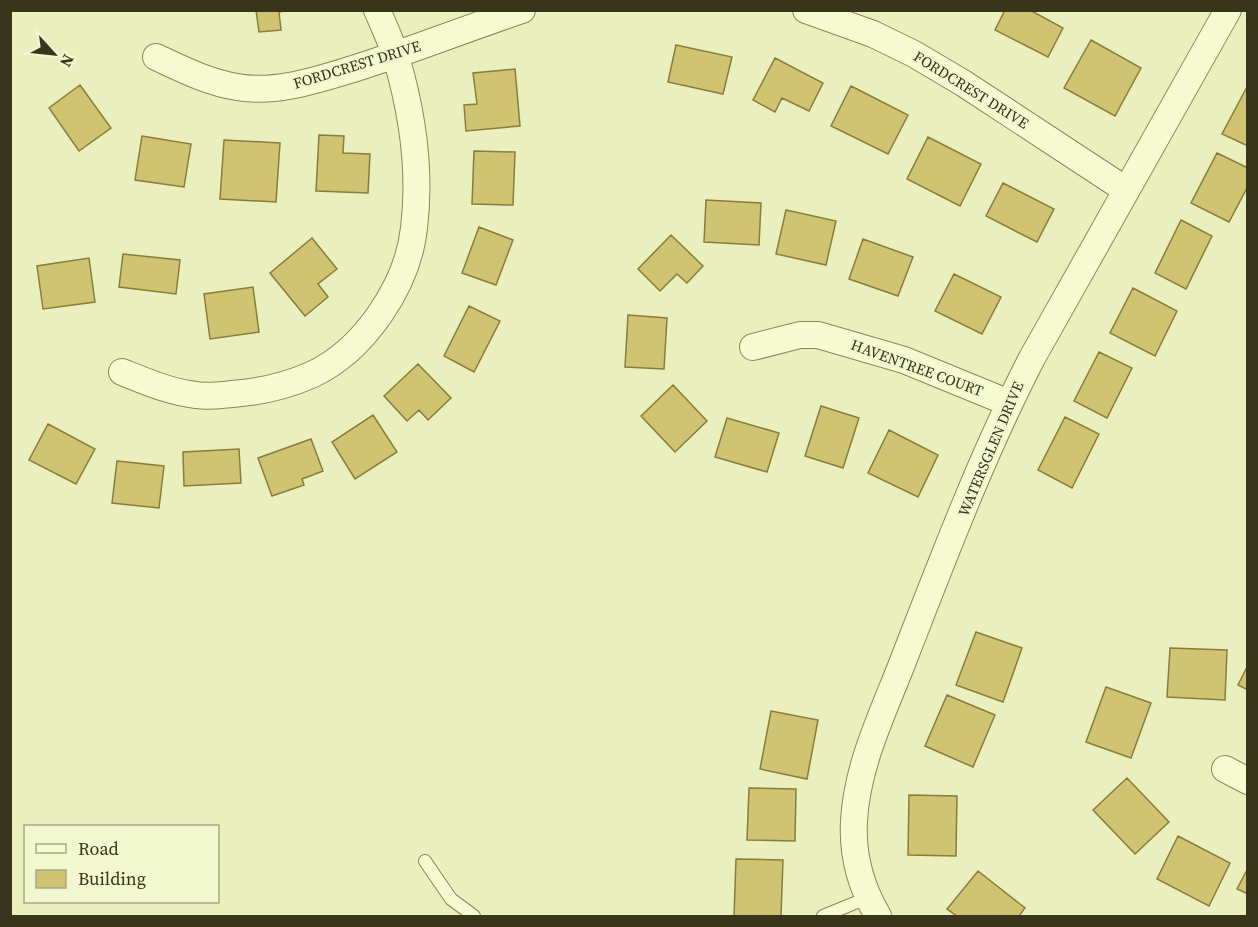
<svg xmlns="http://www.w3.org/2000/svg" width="1258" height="927" font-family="'Source Serif 4',serif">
	<rect width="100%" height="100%" fill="#e9f0be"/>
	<path fill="#d0c372" stroke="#897d3b" stroke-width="1.5" d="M256 10H289L279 12 281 30 259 32Z
		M1005 10H1030L1063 28 1048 57 995 30Z
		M1091 40 1141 68 1115 116 1064 88Z
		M676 45 732 57 723 94 668 82Z
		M775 58 823 83 809 111 782 98 775 112 753 100Z
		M515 69 520 126 466 131 464 105 477 104 473 73Z
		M80 85 111 128 79 151 49 108Z
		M1248 85V146L1222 134Z
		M851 86 908 115 888 154 831 126Z
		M319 135 344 136 343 153 370 154 368 193 316 191Z
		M142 136 191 144 184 187 135 180Z
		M928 137 981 164 960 206 907 179Z
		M224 140 280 143 276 202 220 199Z
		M474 151 515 152 513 205 472 204Z
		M1217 153 1248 168V186L1229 222 1191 203Z
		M1003 183 1054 209 1037 242 986 216Z
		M706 200 761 203 759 245 704 242Z
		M786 210 836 221 826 265 776 254Z
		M1181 220 1212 236 1186 289 1155 273Z
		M479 227 513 240 496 285 462 273Z
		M671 235 703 266 687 283 677 274 660 291 638 269Z
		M312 238 337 269 318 284 328 297 305 316 270 273Z
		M863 239 913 257 898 296 849 279Z
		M123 254 180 260 176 294 119 287Z
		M89 258 95 302 43 309 37 266Z
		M954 274 1001 297 982 334 935 311Z
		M253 287 259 332 210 339 204 294Z
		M1133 288 1177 311 1155 356 1110 333Z
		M469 306 500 321 474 372 444 356Z
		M628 315 667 318 664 369 625 367Z
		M1099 352 1132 368 1107 418 1074 401Z
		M418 364 451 398 428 420 419 410 407 421 384 396Z
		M673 385 707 421 675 452 641 416Z
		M821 406 859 418 843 468 805 456Z
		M373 415 397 452 355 479 332 442Z
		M1065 417 1099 434 1072 488 1038 470Z
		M727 418 779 433 767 472 715 457Z
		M48 424 95 449 76 484 29 460Z
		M889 430 938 455 918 497 868 473Z
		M311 439 323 471 302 479 304 485 272 496 258 458Z
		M239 449 241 483 184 486 183 452Z
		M117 461 164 466 159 508 112 503Z
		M976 632 1022 648 1003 702 956 685Z
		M1170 648 1227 650 1225 700 1167 697Z
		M1248 665V690L1238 685Z
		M1106 687 1151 703 1131 758 1086 742Z
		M947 695 995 715 973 767 925 746Z
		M771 711 818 720 807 779 760 769Z
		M1127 778 1169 822 1135 854 1093 810Z
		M749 788 796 789 795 841 747 840Z
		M909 795 957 796 956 856 908 855Z
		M1178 836 1230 863 1209 906 1157 879Z
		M736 859 783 860 781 916H734Z
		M1248 868V894L1237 889Z
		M978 871 1025 908 1019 916H957L947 909Z"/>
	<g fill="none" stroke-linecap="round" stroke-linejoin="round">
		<g stroke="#898856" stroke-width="14">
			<path id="service" d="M425 861 451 899 474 916
				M823 916 867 898"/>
		</g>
		<g stroke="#898856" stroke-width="28">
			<path id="minor" d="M806 10 873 34 914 54 963 83 1126 190
				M156 57C182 69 207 82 237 87 276 94 316 80 353 69 410 51 465 29 522 10
				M753 347 800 335H818L904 360 1009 403
				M122 372C147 382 170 392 196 395 208 397 221 395 232 394 259 392 286 386 311 375 364 351 408 285 414 228 421 171 412 111 396 57 391 41 384 26 377 10
				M1225 769 1248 781
				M878 916C861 887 852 855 854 821 857 763 885 709 905 656 944 556 983 453 1032 358L1228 10"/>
		</g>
		<use href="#service" stroke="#f5fad1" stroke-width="12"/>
		<use href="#minor" stroke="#f5fad1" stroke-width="26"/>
	</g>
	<g text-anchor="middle" stroke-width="4.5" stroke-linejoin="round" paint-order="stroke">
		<g font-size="15" fill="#38351b" stroke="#f1f7ce">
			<text transform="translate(357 65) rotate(-17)" y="5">FORDCREST DRIVE</text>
			<text transform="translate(971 90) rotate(32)" y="5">FORDCREST DRIVE</text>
			<text transform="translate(917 368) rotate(20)" y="5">HAVENTREE COURT</text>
			<text transform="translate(991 449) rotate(-67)" y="5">WATERSGLEN DRIVE</text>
		</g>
	</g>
	<rect width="1258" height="927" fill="none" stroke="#38351b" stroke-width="24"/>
	<rect x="24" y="825" width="195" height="78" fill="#f1f7ce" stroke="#a7a986" stroke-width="1.5"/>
	<rect x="36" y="844" width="30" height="9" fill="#f5fad1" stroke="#a7a986" stroke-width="1.5"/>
	<text x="78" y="855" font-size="18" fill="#38351b">Road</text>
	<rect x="36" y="870" width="30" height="18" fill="#d0c372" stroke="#a7a986" stroke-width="1.5"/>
	<text x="78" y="885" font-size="18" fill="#38351b">Building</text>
	<g transform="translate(54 54) rotate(117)" stroke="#f1f7ce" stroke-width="4.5" paint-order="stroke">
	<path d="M0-4.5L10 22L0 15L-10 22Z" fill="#38351b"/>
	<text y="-9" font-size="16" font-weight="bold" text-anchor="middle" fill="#38351b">N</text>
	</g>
</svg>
